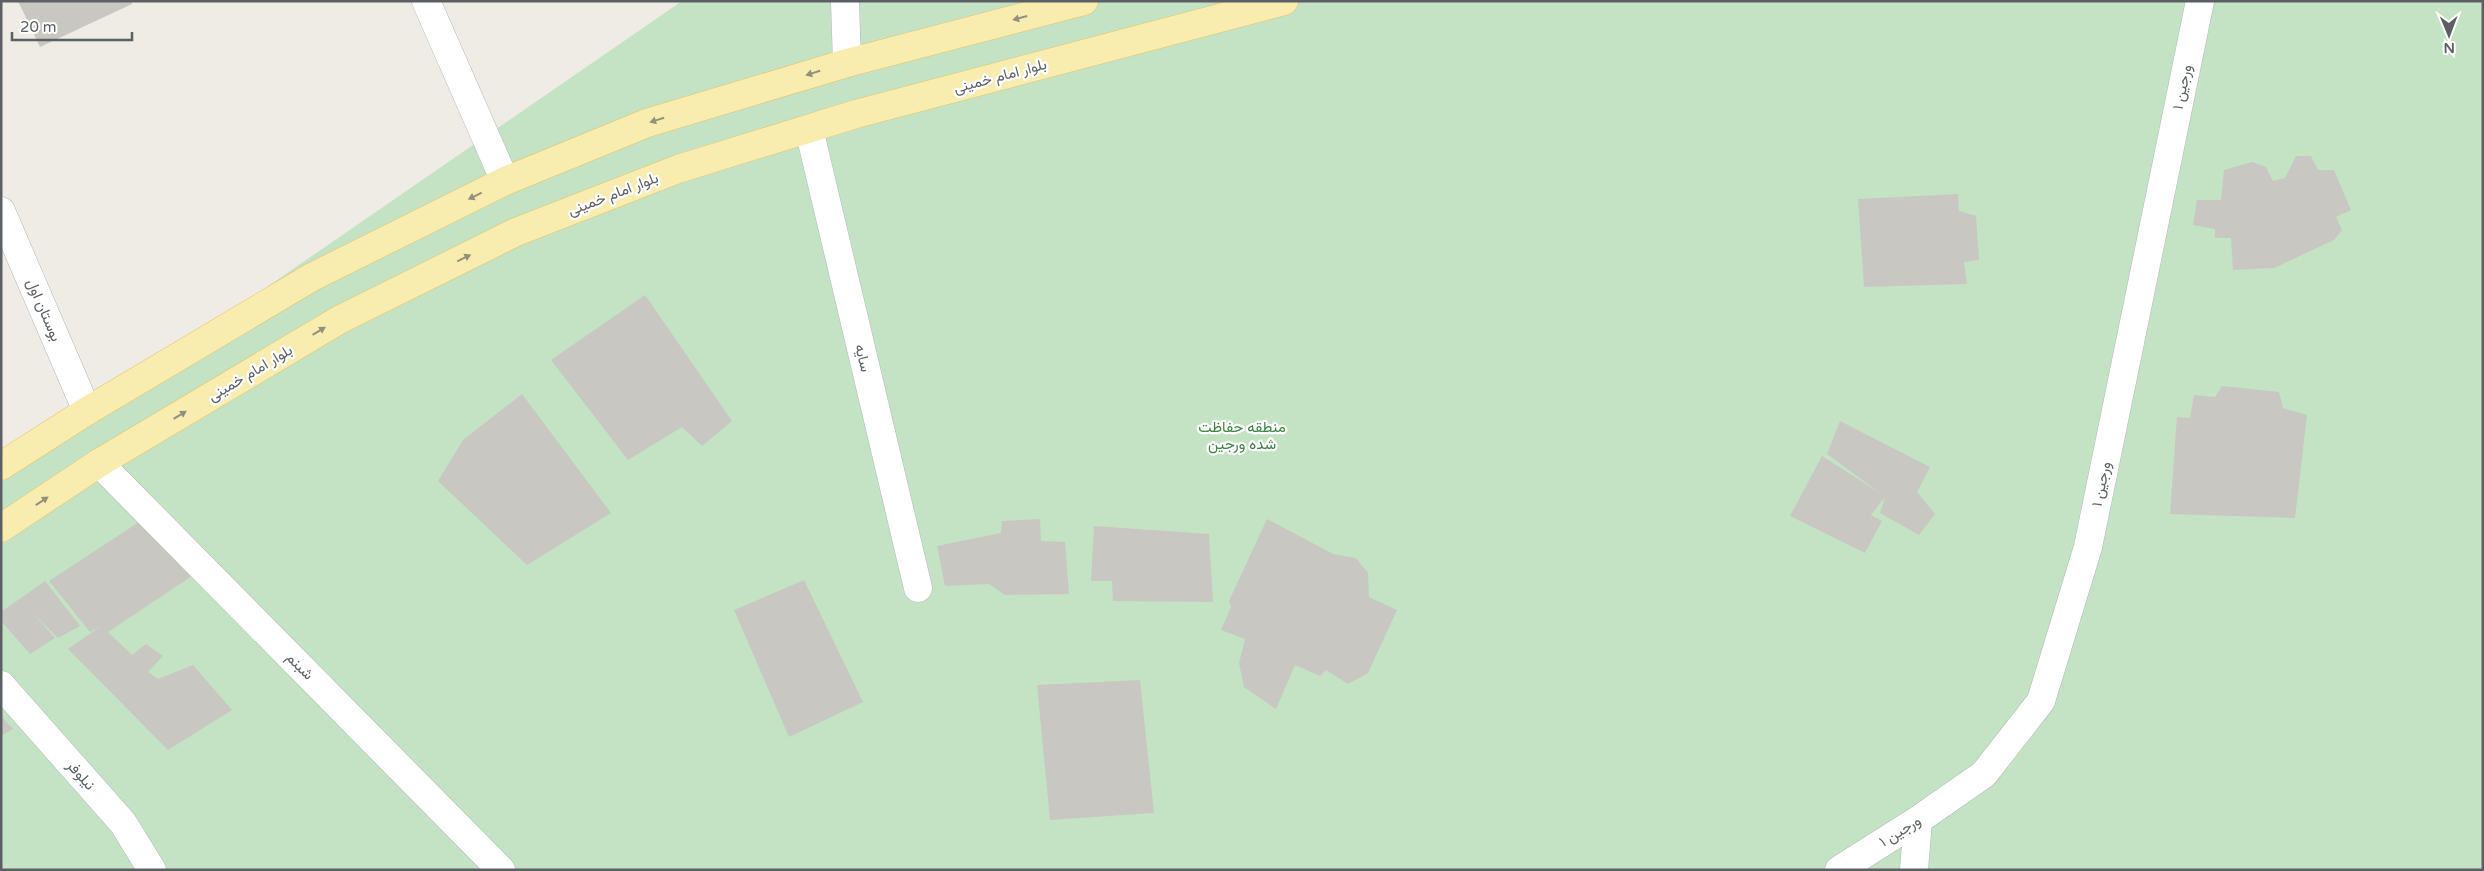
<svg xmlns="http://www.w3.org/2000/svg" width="2484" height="871" font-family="'Varela Round',Vazirmatn,sans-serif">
	<rect width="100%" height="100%" fill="#eeece5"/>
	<path fill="#c3e3c4" d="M682 1H2483V870H1V455L87 411Z"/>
	<path fill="#c9c7c2" d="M18 1H131L132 4 40 47Z
		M2296 156H2311L2318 170H2334L2351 210 2336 217 2342 230 2334 240 2274 268 2233 270 2231 238H2215V229L2193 225 2197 200H2221L2224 170 2252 162 2266 167 2273 181 2285 178Z
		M1958 194 1959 211 1976 216 1979 260 1964 262 1967 284 1864 287 1858 199Z
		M645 295 732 421 702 446 682 427 628 460 551 360Z
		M2222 386 2279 392 2283 408 2307 415 2295 518 2170 514 2177 417 2190 418 2194 395 2215 397Z
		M522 394 611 513 527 565 438 481 463 440Z
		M1840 421 1930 467 1917 492 1935 514 1919 535 1880 513 1885 497 1871 515 1882 521 1865 553 1790 516 1822 456 1880 493 1827 454Z
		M145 518 198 572 108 632 132 655 146 644 163 656 148 672 158 679 193 665 232 710 168 750 68 649 101 626 90 632 49 581Z
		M1040 519 1041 541 1065 542 1069 594 1005 595 989 584 945 586 937 546 1001 533 1002 521Z
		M1267 519 1333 554 1356 558 1368 573 1369 597 1397 610 1368 673 1348 684 1326 670 1320 676 1295 665 1276 709 1244 687 1239 663 1245 639 1221 630 1231 607 1229 601Z
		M1094 526 1209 534 1213 602 1113 601 1112 581H1091Z
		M804 580 863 702 789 737 734 610Z
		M45 581 80 626 58 638 34 614 55 638 30 654 1 621V612Z
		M1140 680 1154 813 1050 820 1037 685Z
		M1 716 13 729 1 736Z"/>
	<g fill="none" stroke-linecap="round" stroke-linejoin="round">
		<g stroke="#b5b7ba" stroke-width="29">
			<path id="minor" d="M426 1 505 181
				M845 1 847 63
				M809 129 918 588
				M1 211 87 411
				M99 463 501 870
				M1 685 123 823 152 870
				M1839 870 1918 820 1984 774 2041 701 2088 547 2200 1
				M1914 870 1918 820"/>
		</g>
		<g stroke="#e6c366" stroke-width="29">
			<path id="major" d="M1 466 87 411 312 277 505 181 647 123 847 63 1084 1
				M1 528 99 463 339 320 516 232 678 169 856 114 1284 1"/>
		</g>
		<use href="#minor" stroke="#fff" stroke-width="28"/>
		<use href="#major" stroke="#f8edaf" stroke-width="28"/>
	</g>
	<defs><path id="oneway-solid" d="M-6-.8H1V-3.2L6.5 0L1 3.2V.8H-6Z" transform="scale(1.25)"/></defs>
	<g fill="#93917e">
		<use href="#oneway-solid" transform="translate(1020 18) rotate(165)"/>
		<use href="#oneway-solid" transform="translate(813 73) rotate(163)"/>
		<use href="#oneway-solid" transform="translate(657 120) rotate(163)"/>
		<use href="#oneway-solid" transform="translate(475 196) rotate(154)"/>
		<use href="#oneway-solid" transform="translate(464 258) rotate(-26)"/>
		<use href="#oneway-solid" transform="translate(319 331) rotate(-31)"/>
		<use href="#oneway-solid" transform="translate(180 415) rotate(-31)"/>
		<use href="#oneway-solid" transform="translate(42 501) rotate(-34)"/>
	</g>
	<g text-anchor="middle" stroke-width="4.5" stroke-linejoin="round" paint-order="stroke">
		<g font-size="15" fill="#5c6064" stroke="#fff">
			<text transform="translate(1000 76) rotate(-15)" y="5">بلوار امام خمینی</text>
			<text transform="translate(2182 87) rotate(-78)" y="5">ورجین ۱</text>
			<text transform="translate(613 194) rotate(-21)" y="5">بلوار امام خمینی</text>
			<text transform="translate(44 310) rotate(67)" y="5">بوستان اول</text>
			<text transform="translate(863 358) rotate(77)" y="5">سایه</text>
			<text transform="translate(250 373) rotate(-31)" y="5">بلوار امام خمینی</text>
			<text transform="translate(2101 484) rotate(-78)" y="5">ورجین ۱</text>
			<text transform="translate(300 666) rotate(45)" y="5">شبنم</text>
			<text transform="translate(81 775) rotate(48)" y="5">نیلوفر</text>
			<text transform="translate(1900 831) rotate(-32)" y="5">ورجین ۱</text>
		</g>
		<g font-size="15" fill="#3d8341" stroke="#fff">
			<text x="1242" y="432">منطقه حفاظت<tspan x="1242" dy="17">شده ورجین</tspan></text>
		</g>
	</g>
	<rect width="2484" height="871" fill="none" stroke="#5c6064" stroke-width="5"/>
	<g transform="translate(2449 35) rotate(179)" stroke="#ffffff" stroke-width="4" paint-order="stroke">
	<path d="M0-4L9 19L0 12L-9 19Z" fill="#5c6064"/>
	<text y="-8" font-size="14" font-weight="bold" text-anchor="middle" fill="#5c6064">N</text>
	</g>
	<path d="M12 32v8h120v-8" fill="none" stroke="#5c6064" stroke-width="2.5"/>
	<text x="20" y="32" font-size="15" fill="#5c6064" stroke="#ffffff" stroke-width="4" paint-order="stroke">20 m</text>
</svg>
